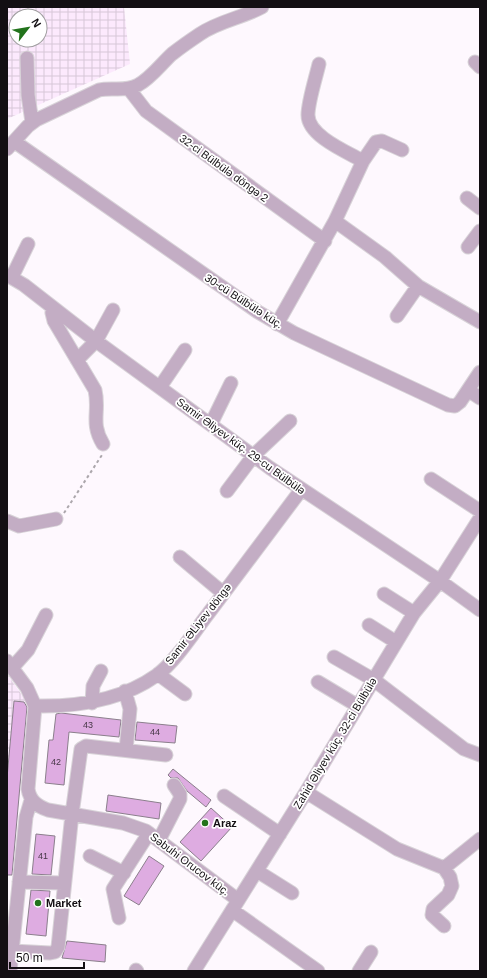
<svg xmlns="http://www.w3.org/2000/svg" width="487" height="978" font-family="Helvetica,sans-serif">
	<defs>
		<pattern id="industrial-grid" width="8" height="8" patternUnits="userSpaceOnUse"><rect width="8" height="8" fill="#fce9fd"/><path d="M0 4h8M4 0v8" fill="none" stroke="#d7c7d8"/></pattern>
	</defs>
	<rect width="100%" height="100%" fill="#fef8fe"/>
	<path fill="url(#industrial-grid)" fill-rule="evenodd" d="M7 7H124L130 64 7 119ZM16 16H40V40H16Z
		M7 674 27 702 14 701 7 778Z"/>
	<path fill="#deace1" stroke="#8b7f8c" d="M14 701 24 702 27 707 12 875H7V778Z
		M61 713 121 720 119 737 69 732 64 785 45 783 49 740H53L56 714Z
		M137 722 177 726 175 743 135 740Z
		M173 769 211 800 206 807 187 791 178 778H171L168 775Z
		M108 795 161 803 159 819 106 811Z
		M211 808 232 827 201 861 180 842Z
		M36 834 55 836 51 875 32 874Z
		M149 856 164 866 139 905 124 896Z
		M31 890 50 891 46 936 26 934Z
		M67 941 106 945 105 962 62 958Z"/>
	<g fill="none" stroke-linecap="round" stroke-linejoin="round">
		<g stroke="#d8d3d8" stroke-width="15">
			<path id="minor" d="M27 58 28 95 32 122
				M475 62 480 67
				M129 89 146 111 325 241
				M15 142 258 312 294 333 448 405 455 406 460 402 480 372
				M7 149 28 126 36 120 99 90C111 87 126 92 138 85 151 78 161 64 172 54 181 47 191 40 200 34 219 21 242 18 262 7
				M363 161 376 142 382 141 402 150
				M467 198 480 208
				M335 221 385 257 418 286 480 322
				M468 247 480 231
				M7 275 24 285 96 341 270 468 440 581 480 610
				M12 277 28 244
				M56 311 52 313 54 321 95 390C100 411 90 423 103 444
				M397 316 418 286
				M277 324 335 221 363 161C347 152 308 136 308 115 308 102 316 77 319 64
				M77 360 96 341 113 310
				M160 387 185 350
				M468 390 480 398
				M211 424 231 383
				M431 479 480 511
				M227 491 254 455 290 421
				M7 521 19 526 56 519
				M180 557 223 593
				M384 594 414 613
				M369 625 396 642
				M334 657 374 680 464 749 480 755
				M7 661 27 688 35 706 28 789C30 801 37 806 48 810L123 823 146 831 238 900
				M12 668 28 650 46 615
				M158 674 185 694
				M318 682 358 706
				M125 691 130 709 126 750
				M92 703 93 686 101 671
				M35 706C78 707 122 700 157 675 175 662 194 632 208 614 239 573 270 531 301 490
				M306 792 397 849 444 868 450 877 452 886 448 895 433 909 432 915 444 926
				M224 796 280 834
				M159 840 180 799V794L174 785
				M90 856 124 873
				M444 868 480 839
				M257 871 292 893
				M19 882 64 883
				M232 910 318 971
				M119 918 113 889 149 833
				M12 951 50 953 55 952 58 947 72 814 81 749 86 746 166 755
				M136 970 137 971
				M10 971 26 817 31 800
				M194 971 306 792 414 613 440 581 480 518
				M359 971 371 952"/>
		</g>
		<path stroke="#aca7ac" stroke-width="2" stroke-dasharray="3 3" stroke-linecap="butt" d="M64 513 102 455"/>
		<use href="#minor" stroke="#c3adc4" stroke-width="13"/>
	</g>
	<g fill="#22731c" stroke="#fff" stroke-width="1.5">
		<circle cx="205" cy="823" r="4"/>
		<circle cx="38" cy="903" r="4"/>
	</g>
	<g text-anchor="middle" stroke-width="3.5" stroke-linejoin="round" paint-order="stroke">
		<g font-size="9" fill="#463646">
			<text x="88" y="728">43</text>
			<text x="155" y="735">44</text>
			<text x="56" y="765">42</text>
			<text x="43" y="859">41</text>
		</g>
		<g font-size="11" fill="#130f13" stroke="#fff">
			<text transform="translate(224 168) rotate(36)" y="4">32-ci Bülbülə döngə 2</text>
			<text transform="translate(244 301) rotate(33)" y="4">30-cü Bülbülə küç.</text>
			<text transform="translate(241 446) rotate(36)" y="4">Samir Əliyev küç. 29-cu Bülbülə</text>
			<text transform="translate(198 624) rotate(-52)" y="4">Samir ƏLiyev döngə</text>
			<text transform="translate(335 743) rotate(-59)" y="4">Zahid Əliyev küç. 32-ci Bülbülə</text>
			<text transform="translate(190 864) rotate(37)" y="4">Səbuhi Orucov küç.</text>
		</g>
		<g font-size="11" font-weight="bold" fill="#130f13" stroke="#fff" text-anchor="start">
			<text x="213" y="827">Araz</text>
			<text x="46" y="907">Market</text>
		</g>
	</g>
	<rect width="487" height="978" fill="none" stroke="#130f13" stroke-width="16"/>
	<g transform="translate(28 28) rotate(59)"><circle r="19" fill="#ffffff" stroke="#a19fa1"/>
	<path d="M0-3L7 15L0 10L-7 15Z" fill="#22731c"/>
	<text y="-6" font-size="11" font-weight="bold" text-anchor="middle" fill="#130f13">N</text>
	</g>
	<path d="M10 962v6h74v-6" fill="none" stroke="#130f13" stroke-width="2"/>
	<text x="16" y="962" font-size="12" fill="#130f13" stroke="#ffffff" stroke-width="3" paint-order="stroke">50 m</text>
</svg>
